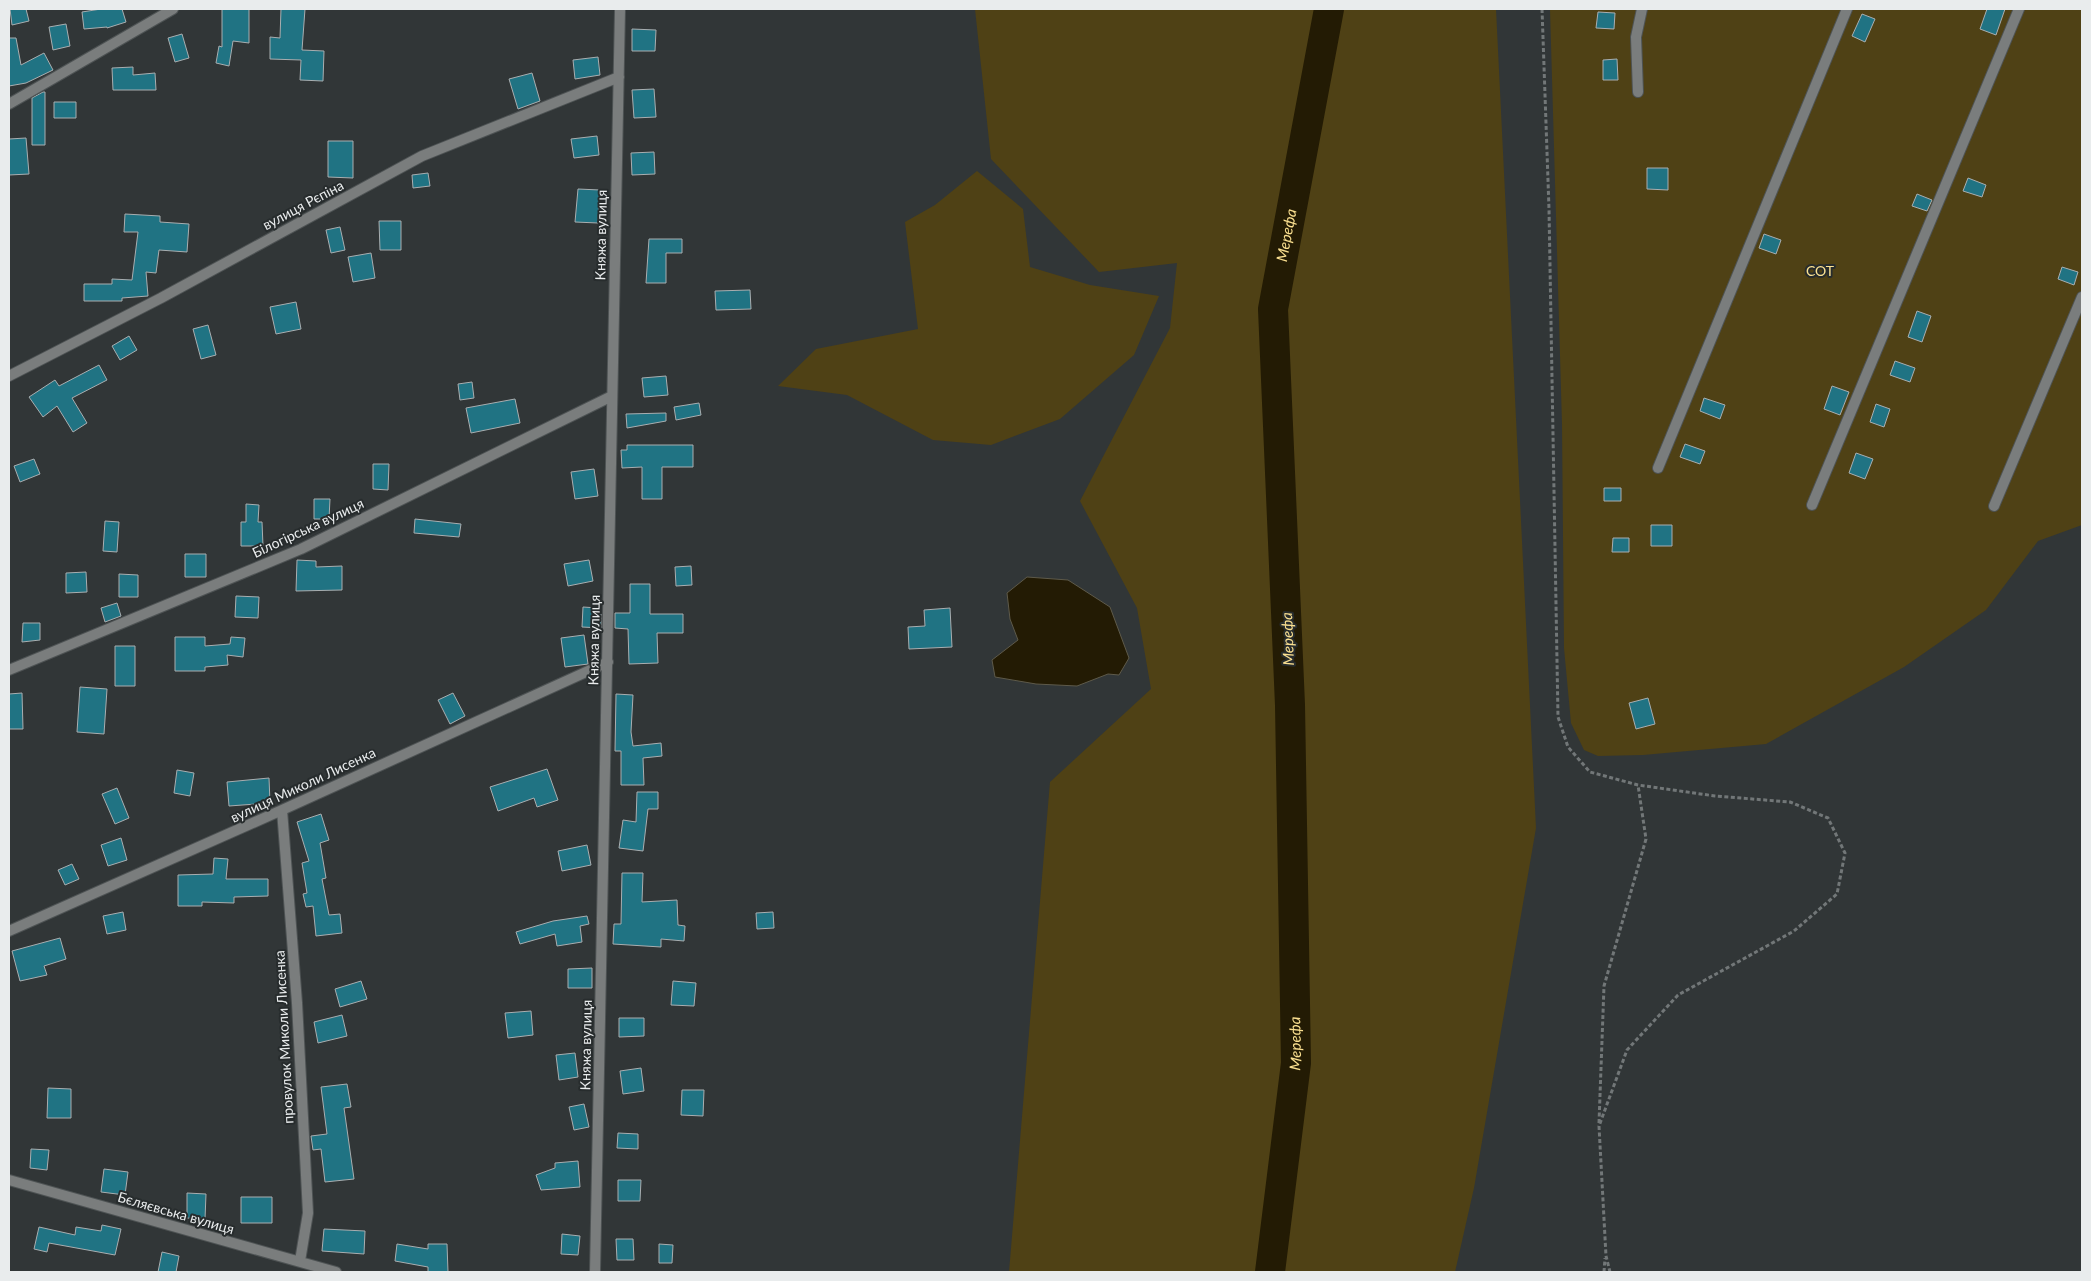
<svg xmlns="http://www.w3.org/2000/svg" width="2091" height="1281" font-family="Lato,sans-serif">
	<rect width="100%" height="100%" fill="#313637"/>
	<path fill="#4f4115" d="M975 9H1496L1536 828 1474 1188 1455 1272H1009L1050 782 1151 689 1137 608 1080 501 1170 328 1177 263 1099 272 991 159Z
		M1550 9H2082V525L2038 541 1986 610 1904 667 1766 744 1643 755 1598 756 1584 750 1571 723 1564 648 1562 424Z
		M977 171 1023 209 1030 267 1090 285 1159 296 1134 355 1060 419 991 445 933 440 847 395 778 386 816 349 918 329 905 222 935 205Z"/>
	<path fill="#231b04" stroke="#5e5a4a" d="M1027 577 1068 580 1110 607 1129 658 1119 675 1108 674 1077 686 1036 684 995 677 992 660 1018 640 1010 619 1007 593Z"/>
	<g fill="none" stroke-linecap="round" stroke-linejoin="round">
		<path stroke="#231b04" stroke-width="30" id="s1" d="M1270 1272 1296 1063 1290 705 1273 309 1329 9"/>
	</g>
	<path fill="#207383" stroke="#a9aeb0" d="M10 9H26L29 21 12 25Z
		M101 9H122L126 22 107 28V27L84 29 82 12Z
		M222 9H249V43L233 41 229 66 216 63 219 46 222 47Z
		M281 9H305L302 50 324 51 323 81 300 80 301 60 270 59V37L280 38Z
		M1987 9H2005L1996 35 1980 29Z
		M1598 12 1615 13 1614 29 1596 28Z
		M1862 14 1875 19 1865 42 1852 36Z
		M66 24 70 46 53 50 49 27Z
		M632 29 656 30 655 51H632Z
		M182 34 189 58 175 62 168 38Z
		M9 38H16L21 65 44 53 53 70 26 83 9 86Z
		M598 57 600 75 575 79 573 60Z
		M1617 59 1618 80H1603V60Z
		M133 67V75L155 73 156 90H113L112 68Z
		M532 73 540 101 518 109 509 79Z
		M654 89 656 117 634 118 632 90Z
		M43 92H45V145H32V98Z
		M54 102H76V118H54Z
		M597 136 599 155 574 158 571 139Z
		M26 138 29 174 9 175V139Z
		M328 141H353V178L328 177Z
		M654 152 655 174 632 175 631 153Z
		M1647 168H1668V190L1647 189Z
		M428 173 430 186 413 188 412 175Z
		M1968 178 1986 185 1982 197 1963 191Z
		M578 189 600 190 598 223 575 222Z
		M1917 194 1932 200 1927 211 1912 206Z
		M125 214 160 216V222L189 224 187 252 159 250 156 273 146 272 148 296 122 298V301H84V284H112V279L132 280 138 232H124Z
		M379 221H401V250H380Z
		M340 227 345 250 331 253 326 230Z
		M1764 234 1781 240 1776 254 1759 248Z
		M649 239H682V253H666V283H646Z
		M371 253 375 278 353 282 348 257Z
		M2062 267 2078 272 2074 285 2058 279Z
		M750 290 751 309 716 310 715 291Z
		M296 302 301 329 276 334 270 307Z
		M1917 311 1931 316 1922 342 1908 337Z
		M208 325 216 355 201 359 193 329Z
		M129 336 137 350 120 360 112 346Z
		M1895 361 1915 368 1910 382 1890 375Z
		M99 365 107 380 72 398 87 423 73 432 57 406 43 417 29 397 55 380 59 386Z
		M666 376 668 395 644 397 642 378Z
		M472 382 474 398 460 400 458 384Z
		M1832 386 1849 392 1840 415 1824 409Z
		M1704 398 1725 405 1720 419 1700 411Z
		M515 399 520 423 471 433 466 408Z
		M699 403 701 415 676 420 674 407Z
		M1876 404 1890 409 1884 427 1870 422Z
		M666 413V421L627 428 626 414Z
		M1685 444 1705 451 1700 464 1680 457Z
		M627 445H693V467H662V499H642V467L622 468 621 450H627Z
		M1856 453 1873 459 1865 479 1849 473Z
		M34 459 40 474 20 482 14 466Z
		M373 464H389L388 490 373 489Z
		M594 469 598 496 575 499 571 472Z
		M1604 488H1621V501H1604Z
		M314 499H330L329 519H314Z
		M246 504 259 505 258 522H262L263 546H241V522H246Z
		M415 519 461 524 459 537 414 533Z
		M105 521 119 522 117 552 103 551Z
		M1651 525H1672V546H1651Z
		M1613 538H1629V552H1612Z
		M185 554H206V577H185Z
		M297 560 316 561V567L342 566V590L296 591Z
		M589 560 593 581 568 586 564 564Z
		M691 566 692 585 676 586 675 567Z
		M86 572 87 592 66 593V573Z
		M119 574 138 575V597H119Z
		M630 584H650V614H683V633H657L658 663 629 664 628 629 615 628V613H630Z
		M236 596 259 597 258 618 235 617Z
		M117 603 121 616 105 622 101 608Z
		M583 607 598 608V614H601V628L582 627Z
		M950 608 952 647 909 649 908 627 925 626 924 610Z
		M23 623H40V640L22 642Z
		M584 635 588 664 565 667 561 638Z
		M175 637H205V646L230 644 231 637 245 638 243 657 227 655 228 665 205 667V671H175Z
		M115 646H135V686H115Z
		M80 687 107 689 104 734 77 732Z
		M22 693 23 729H9V694Z
		M453 693 465 716 450 724 438 700Z
		M616 694 633 695 631 732 633 746 661 743 662 756 643 758 644 785H621V751H615Z
		M1648 698 1655 724 1636 729 1629 703Z
		M547 769 558 800 537 807 534 798 498 811 490 787Z
		M177 770 194 773 190 796 174 793Z
		M269 778 270 803 229 806 227 782Z
		M117 788 129 818 115 824 102 794Z
		M637 792H658V809H648L643 851 619 848 623 820 636 822Z
		M321 814 329 840 320 843 326 878 322 879 329 915 340 914 342 933 316 936 313 906 306 907 303 894 307 893 302 863 309 861 297 822Z
		M121 838 127 860 108 866 101 845Z
		M587 845 591 865 562 871 558 851Z
		M214 858 228 859 226 879H268V896L234 897V903L202 902V906H178V875L213 874Z
		M72 864 79 879 65 885 58 870Z
		M622 873H643L642 902 677 900 678 925 685 926 684 941 661 939V947L613 944 614 924H621Z
		M123 912 126 930 107 934 103 916Z
		M773 912 774 928 757 929 756 913Z
		M587 916 589 924 580 926 582 942 557 946 555 934 520 944 516 932 553 921Z
		M60 938 66 959 44 966 47 975 20 981 12 951Z
		M592 968V988H568V969Z
		M361 981 367 999 340 1007 335 989Z
		M673 981 696 983 694 1006 671 1005Z
		M531 1011 533 1035 508 1038 505 1013Z
		M342 1015 347 1036 318 1043 314 1022Z
		M619 1018H644V1036L619 1037Z
		M575 1053 578 1077 559 1080 556 1055Z
		M641 1068 644 1091 623 1094 620 1071Z
		M347 1084 351 1107 344 1108 354 1179 325 1182 321 1149 313 1150 311 1136 327 1134 321 1087Z
		M48 1088 71 1089V1118H47Z
		M682 1090H704L703 1116 681 1115Z
		M584 1104 589 1127 574 1130 569 1107Z
		M618 1133 638 1134V1149L617 1148Z
		M31 1149 49 1150 47 1170 30 1168Z
		M578 1161 580 1187 541 1190 536 1175 555 1168V1163Z
		M104 1169 128 1172 125 1195 101 1192Z
		M618 1180H641L640 1201H618Z
		M187 1193 206 1194 205 1219 187 1218Z
		M241 1197H272V1223H241Z
		M102 1225 121 1229 115 1255 49 1243 47 1252 34 1249 39 1227 75 1235 76 1227 101 1231Z
		M324 1229 365 1231 364 1254 322 1251Z
		M562 1234 580 1236 578 1255 561 1254Z
		M616 1239H633L634 1260H617Z
		M397 1244 428 1249V1244H447L448 1272H428V1267L395 1261Z
		M659 1244 673 1245 672 1263H659Z
		M162 1252 179 1256 176 1272H158Z"/>
	<g fill="none" stroke-linecap="round" stroke-linejoin="round">
		<g stroke="#4e5354" stroke-width="12">
			<path id="minor" d="M1638 92 1636 37 1642 9
				M9 104 173 9
				M9 376 161 298 422 156 619 77
				M1658 468 1847 9
				M1812 505 2019 9
				M1994 506 2082 297
				M9 670 301 549 612 396
				M282 810 297 1003 308 1213 300 1261
				M9 931 282 810 608 662
				M9 1180 336 1272
				M595 1272 620 9"/>
		</g>
		<path stroke="#727778" stroke-width="3" stroke-dasharray="4 2.5" stroke-linecap="butt" d="M1542 9 1549 209 1558 717 1568 747 1590 772 1638 785 1715 796 1790 802 1828 818 1845 853 1837 894 1794 931 1678 995 1627 1050 1599 1126 1606 1256 1610 1272
			M1599 1123 1604 986 1646 839 1638 785
			M1604 1272 1605 1258"/>
		<use href="#minor" stroke="#7a7d7d" stroke-width="10"/>
	</g>
	<g text-anchor="middle" stroke-width="4" stroke-linejoin="round" paint-order="stroke">
		<g font-size="14" fill="#e9eced" stroke="#272c2d">
			<text transform="translate(303 205) rotate(-28)" y="5">вулиця Рєпіна</text>
			<text transform="translate(601 235) rotate(-89)" y="5">Княжа вулиця</text>
			<text transform="translate(308 528) rotate(-25)" y="5">Білогірська вулиця</text>
			<text transform="translate(594 640) rotate(-89)" y="5">Княжа вулиця</text>
			<text transform="translate(303 785) rotate(-25)" y="5">вулиця Миколи Лисенка</text>
			<text transform="translate(284 1037) rotate(-93)" y="5">провулок Миколи Лисенка</text>
			<text transform="translate(586 1045) rotate(-89)" y="5">Княжа вулиця</text>
			<text transform="translate(176 1213) rotate(16)" y="5">Бєляєвська вулиця</text>
		</g>
		<g font-size="14" fill="#fde392" stroke="#272c2d">
			<text x="1820" y="276">СОТ</text>
		</g>
		<g font-size="15" font-style="italic" fill="#fbe090" stroke="#272c2d">
			<text dy="5" stroke="none"><textPath href="#s1" startOffset="1040">Мерефа</textPath></text>
			<text transform="translate(1288 639) rotate(-92)" y="5">Мерефа</text>
			<text dy="5" stroke="none"><textPath href="#s1" startOffset="230">Мерефа</textPath></text>
		</g>
	</g>
	<rect width="2091" height="1281" fill="none" stroke="#e9eced" stroke-width="20"/>
</svg>
